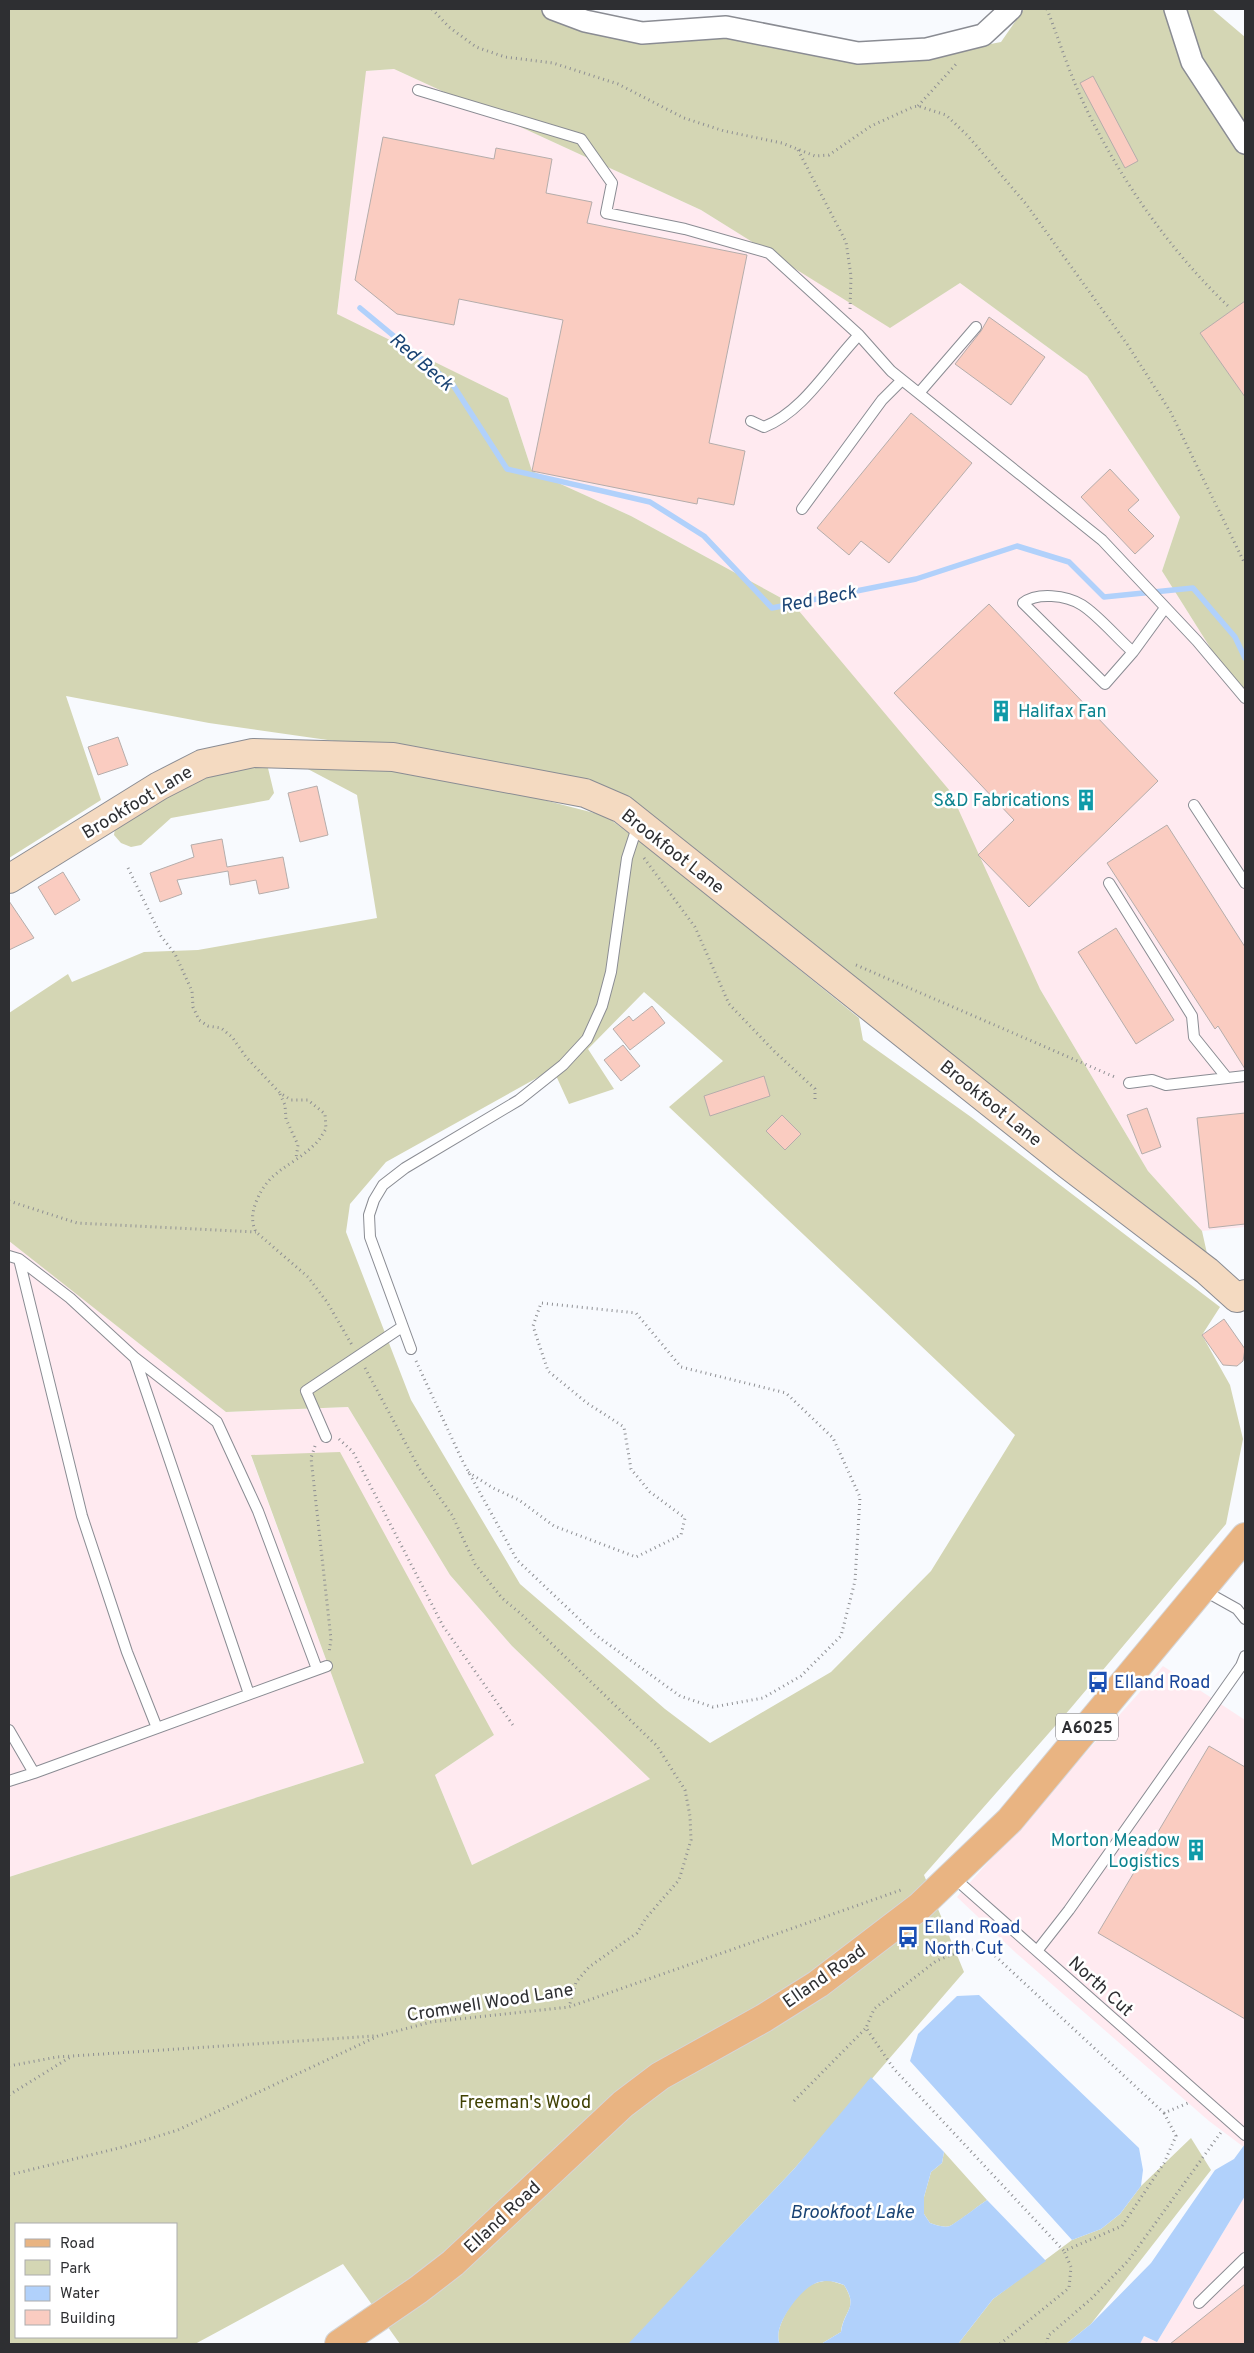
<svg xmlns="http://www.w3.org/2000/svg" width="1254" height="2353" font-family="Overpass,sans-serif">
	<rect width="100%" height="100%" fill="#f8fafe"/>
	<path fill="#ffeaf0" d="M394 69 701 210 890 327 960 283 1087 376 1180 517 1162 571 1245 703V1227L1202 1231 1148 1171 1040 989 794 605 631 516 532 471 508 398 337 315 365 71Z
		M9 1241 226 1412 348 1407 450 1575 512 1646 650 1779 472 1865 435 1775 494 1735 251 1456 364 1763 9 1877Z
		M1163 1666 1245 1720V2148L1209 2121 1016 1953 957 1897Z
		M1245 2196V2344H1140L1144 2336 1157 2342Z"/>
	<path fill="#d4d6b4" fill-rule="evenodd" d="M9 9H576L587 14 853 59 929 56 1001 42 1024 9H1212L1245 37V703L1162 571 1180 517 1087 376 960 283 890 328 701 210 394 69 366 71 337 314 508 398 532 471 631 516 794 605 950 791 1040 989 1148 1171 1202 1231 1208 1258 762 903 650 819 524 768 209 723 66 696 101 800 9 858Z
		M267 764 274 793 269 800 171 818 141 845 131 847 121 843 114 835 115 828 198 774Z
		M304 767 420 768 606 816 673 867 859 1018 863 1040 971 1117 1220 1307 1202 1335 1230 1385 1243 1439 1226 1524 1070 1709 924 1875 964 1972 794 2169 629 2344H400L343 2264 195 2344H9V1877L364 1763 251 1455 340 1452 494 1735 435 1775 472 1865 650 1779 512 1646 450 1575 348 1407 226 1412 9 1241V1013L68 974 72 982 144 952 198 950 377 918 357 795ZM644 992 723 1061 669 1107 1015 1435 931 1571 831 1672 710 1743 665 1709 520 1584 411 1400 346 1232 350 1204 386 1162 553 1069 569 1104 614 1089 588 1049ZM16 2224H176V2337H16Z
		M1191 2138 1211 2170 1091 2324 1066 2344H958L993 2299 1072 2240 1101 2229 1120 2214 1141 2186Z
		M944 2152 987 2200C981 2204 954 2225 950 2226 944 2228 936 2225 930 2223L924 2214V2197L931 2172 942 2163Z
		M828 2280 844 2285C859 2309 844 2309 841 2332L821 2344H780C772 2330 794 2297 806 2288 812 2283 820 2282 828 2280Z"/>
	<path fill="#b1d1fb" d="M979 1995 1139 2148 1143 2170 1141 2186 1120 2214 1101 2229 1072 2240 910 2061 918 2034 957 1996Z
		M871 2077 944 2152 942 2163 931 2172 924 2197V2214L930 2223C936 2225 944 2228 950 2226 953 2225 981 2204 987 2200L1046 2261 993 2299 958 2344H821L841 2332C844 2310 859 2308 844 2285 833 2281 824 2279 814 2284 799 2291 771 2328 780 2344H628L794 2169Z
		M1245 2144V2196L1157 2342 1144 2336 1140 2344H1066L1091 2324 1151 2263 1215 2170 1234 2159Z"/>
	<g fill="none" stroke-linecap="round" stroke-linejoin="round">
		<path stroke="#b1d1fb" stroke-width="5.5" d="M360 308 453 385 507 469 650 502 704 536 772 608 916 579 1017 546 1069 562 1104 597 1193 588 1235 637 1245 658"/>
	</g>
	<path fill="#faccc1" stroke="#b5adab" d="M1093 76 1138 161 1125 168 1080 83Z
		M383 137 494 159 496 148 552 159 546 193 592 202 587 223 747 255 709 443 745 451 734 505 698 498 697 504 532 471 563 320 459 299 454 325 397 314 355 280Z
		M1245 301V397L1200 333Z
		M989 317 1045 357 1011 405 955 364 981 331Z
		M911 413 972 463 889 563 861 541 849 555 817 528Z
		M1110 469 1139 500 1128 510 1154 536 1135 554 1081 497Z
		M989 604 1158 781 1029 907 978 855 1014 820 894 693Z
		M118 737 128 765 98 775 88 747Z
		M317 786 328 835 300 842 288 793Z
		M1167 825 1245 947V1069L1218 1026 1215 1029 1107 863Z
		M222 839 227 867 283 857 289 888 259 894 256 880 230 885 228 871 177 880 182 894 160 902 150 873 194 857 191 845Z
		M63 872 80 900 55 915 38 887Z
		M9 901 34 938 9 950Z
		M1116 928 1174 1020 1136 1044 1078 952Z
		M652 1006 665 1023 630 1050 613 1029 629 1016 633 1021Z
		M623 1045 640 1066 621 1081 604 1060Z
		M764 1076 770 1096 710 1116 704 1096Z
		M1147 1108 1161 1147 1142 1154 1127 1115Z
		M1245 1113V1224L1209 1228 1197 1118Z
		M782 1115 801 1134 785 1150 766 1131Z
		M1224 1319 1245 1349 1243 1361 1237 1366 1223 1365 1202 1335Z
		M1209 1746 1245 1767V2019L1098 1933Z
		M1245 2284V2344H1170Z"/>
	<g fill="none" stroke-linecap="round" stroke-linejoin="round">
		<g stroke="#8a8c93" stroke-width="12">
			<path id="lane" d="M418 90 581 139 612 183 606 213 685 229 769 253 859 335 891 371 1102 540 1197 641 1245 698
				M919 393 976 327
				M751 421 764 427C804 411 829 366 859 335
				M802 509 882 400 902 380
				M1133 652C1118 639 1098 615 1082 605 1066 595 1037 592 1023 603L1105 684 1133 652 1165 608
				M1194 805 1245 883
				M1109 883 1192 1016 1194 1037 1227 1078
				M1129 1083 1152 1080 1166 1085 1245 1076
				M9 1256 19 1259 82 1516 127 1652 157 1728
				M19 1259 70 1298 134 1357 217 1422 258 1511 317 1669
				M411 1349 370 1237 369 1215 374 1200 383 1185 405 1168 519 1100 563 1065 587 1039 602 1006 611 972 627 858 638 824
				M135 1358 249 1694
				M326 1437 306 1391 402 1327
				M1203 1590 1237 1609 1245 1619
				M9 1730 34 1773 9 1781
				M34 1773 327 1666
				M952 1876 1245 2135
				M1037 1951 1069 1910 1241 1666 1245 1656
				M1199 2303 1245 2258"/>
		</g>
		<g stroke="#8a8c93" stroke-width="24">
			<path id="street" d="M553 9 585 21 642 33 726 27 858 53 927 49 983 35 1011 9
				M1175 9 1192 62 1245 143"/>
		</g>
		<g stroke="#8a8c93" stroke-width="30">
			<path id="secondary" d="M9 879 159 786 202 764 253 753 393 757 585 793 622 809 1067 1164 1207 1271 1237 1298 1245 1294"/>
		</g>
		<g stroke="#d5d5d6" stroke-width="30">
			<path id="primary" d="M339 2344 418 2290 453 2263 623 2104 660 2076 764 2018 818 1984 919 1907 1010 1820 1245 1537"/>
		</g>
		<path stroke="#8e8f93" stroke-width="3" stroke-dasharray="1 4" stroke-linecap="butt" d="M432 9 449 27 476 47 505 57 553 63 618 84 684 118 724 131 782 143 815 156 829 155 871 126 913 107 918 106 946 115 968 136 1026 204 1127 344 1170 411 1245 564
			M1047 9C1059 40 1069 72 1083 102 1118 176 1169 250 1229 307
			M918 106 958 62
			M798 150 846 242 851 276 850 309
			M644 858 695 927 729 1004 775 1052 815 1089V1102
			M128 868 161 936 175 954 192 991 193 1007 199 1020 208 1026 221 1028 232 1037 246 1057 280 1093 291 1100H308L325 1114 326 1129C322 1135 319 1141 314 1145 292 1167 269 1169 256 1202 252 1213 251 1222 256 1232L308 1277 327 1302 352 1345
			M856 965 1117 1078
			M280 1094 285 1105 286 1119 298 1145 296 1158
			M9 1201 77 1223 256 1232
			M416 1361 462 1460 517 1560 597 1636 680 1696 713 1707 763 1698 801 1676 841 1636 855 1581 860 1497 833 1438 786 1393 681 1367 636 1313 541 1303 533 1326 548 1371 587 1403 624 1427 631 1469 650 1492 685 1518 681 1535 636 1557 554 1526 519 1500 493 1488 468 1472
			M365 1368 419 1468 452 1515 475 1564 502 1598 521 1614 657 1746 685 1790 690 1816 691 1840 679 1880 646 1918 637 1933 589 1967 576 1982 569 2007
			M339 1439 353 1452 443 1626 515 1728
			M315 1446 311 1458 331 1639 329 1653
			M9 2066 57 2057 374 2036
			M9 2095 72 2056
			M794 2101 866 2028
			M1164 2113 1176 2136 1164 2163 1122 2226 1064 2251 894 2069 866 2028 874 2009 936 1961 966 1949 992 1953 1164 2113 1188 2103
			M9 2175 123 2147 178 2130 378 2036 431 2022 569 2007 901 1890
			M1000 2344 1069 2288 1071 2267 1064 2251
			M1047 2344 1048 2336 1091 2299 1128 2261 1222 2131"/>
		<use href="#lane" stroke="#fff" stroke-width="10"/>
		<use href="#street" stroke="#fff" stroke-width="21"/>
		<use href="#secondary" stroke="#f4dac1" stroke-width="28"/>
		<use href="#primary" stroke="#e9b482" stroke-width="28"/>
	</g>
	<defs>
		<g id="building-bare" transform="scale(1.725)"><path d="M-4-6H4V6H1V3H-1V6H-4ZM-2.5-4.3h1.7v1.8h-1.7ZM.8-4.3h1.7v1.8H.8ZM-2.5-1h1.7V.8h-1.7ZM.8-1h1.7V.8H.8Z" fill="#0f9aa8" stroke="#fff" stroke-width="2.5" paint-order="stroke"/></g>
		<g id="bus-bare" transform="scale(1.725)"><path d="M-5-6H5V4H4V6H2V4H-2V6H-4V4H-5ZM-3.5-4V0h7V-4ZM-3.5 1.2v1.5H-2V1.2ZM2 1.2v1.5H3.5V1.2Z" fill="#1a4fb4" stroke="#fff" stroke-width="2.5" paint-order="stroke"/></g>
	</defs>
	<g fill-rule="evenodd">
		<use href="#building-bare" x="1001" y="711"/>
		<use href="#building-bare" x="1086" y="800"/>
		<use href="#bus-bare" x="1098" y="1682"/>
		<use href="#building-bare" x="1196" y="1850"/>
		<use href="#bus-bare" x="908" y="1937"/>
	</g>
	<g text-anchor="middle" stroke-width="5" stroke-linejoin="round" paint-order="stroke">
		<rect fill="#fff" stroke="#6d6d70" stroke-width="1" x="1056" y="1713.5" width="62" height="27" rx="4"/>
		<g font-size="16" font-weight="bold" fill="#2e2f32">
			<text x="1087" y="1733">A6025</text>
		</g>
		<g font-size="18" fill="#0d838f" stroke="#fff" text-anchor="end">
			<text x="1018" y="717" text-anchor="start">Halifax Fan</text>
			<text x="1070" y="806">S&amp;D Fabrications</text>
			<text x="1180" y="1846">Morton Meadow<tspan x="1180" dy="21">Logistics</tspan></text>
		</g>
		<g font-size="18" fill="#2e2f32" stroke="#fff">
			<text transform="translate(137 802) rotate(-31)" y="6">Brookfoot Lane</text>
			<text transform="translate(673 851) rotate(38)" y="6">Brookfoot Lane</text>
			<text transform="translate(991 1103) rotate(39)" y="6">Brookfoot Lane</text>
			<text transform="translate(824 1976) rotate(-35)" y="6">Elland Road</text>
			<text transform="translate(1101 1986) rotate(42)" y="6">North Cut</text>
			<text transform="translate(490 2002) rotate(-9)" y="6">Cromwell Wood Lane</text>
			<text transform="translate(502 2217) rotate(-43)" y="6">Elland Road</text>
		</g>
		<g font-size="18" fill="#164399" stroke="#fff" text-anchor="start">
			<text x="1114" y="1688">Elland Road</text>
			<text x="924" y="1933">Elland Road<tspan x="924" dy="21">North Cut</tspan></text>
		</g>
		<g font-size="18" fill="#404103" stroke="#fff">
			<text x="525" y="2108">Freeman's Wood</text>
		</g>
		<g font-size="19" font-style="italic" fill="#1a4475" stroke="#fff">
			<text transform="translate(422 361) rotate(41)" y="7">Red Beck</text>
			<text transform="translate(818 598) rotate(-11)" y="7">Red Beck</text>
			<text x="852" y="2218">Brookfoot Lake</text>
		</g>
	</g>
	<rect width="1254" height="2353" fill="none" stroke="#2e2f32" stroke-width="20"/>
	<rect x="15" y="2223" width="162" height="115" fill="#ffffff" stroke="#abacad"/>
	<rect x="25" y="2239" width="25" height="8" fill="#e9b482" stroke="#abacad"/>
	<text x="60" y="2248" font-size="15" fill="#2e2f32">Road</text>
	<rect x="25" y="2260" width="25" height="15" fill="#d4d6b4" stroke="#abacad"/>
	<text x="60" y="2273" font-size="15" fill="#2e2f32">Park</text>
	<rect x="25" y="2286" width="25" height="15" fill="#b1d1fb" stroke="#abacad"/>
	<text x="60" y="2298" font-size="15" fill="#2e2f32">Water</text>
	<rect x="25" y="2310" width="25" height="15" fill="#faccc1" stroke="#abacad"/>
	<text x="60" y="2323" font-size="15" fill="#2e2f32">Building</text>
</svg>
